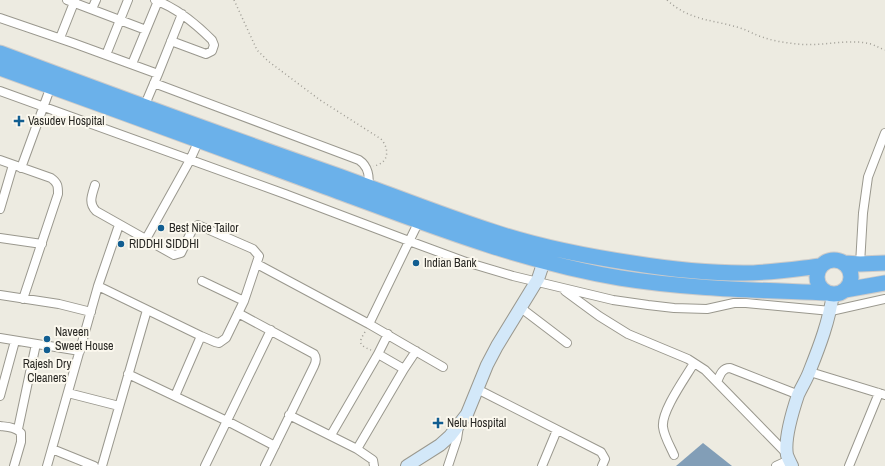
<svg xmlns="http://www.w3.org/2000/svg" width="885" height="466" font-family="'Archivo Narrow',sans-serif">
	<rect width="100%" height="100%" fill="#edebe1"/>
	<path fill="#829eb7" d="M703 443 732 466H676Z"/>
	<g fill="none" stroke-linecap="round" stroke-linejoin="round">
		<g stroke="#9a988e" stroke-width="10">
			<path id="street" d="M67 0 146 30
				M155 0C177 8 195 23 212 40L214 45 212 51 206 54 171 41
				M92 9 96 0
				M0 18 73 43 158 74
				M60 38 75 0
				M106 55 128 0
				M132 64 158 1
				M154 83 359 160C368 166 370 177 368 187
				M0 91 285 194 409 241 466 262 513 276 613 300 648 305 674 308 707 309 734 303H746L831 311 885 299
				M144 107 158 74 182 14
				M0 160 51 178C58 183 58 186 58 194L23 299
				M21 168 51 86
				M95 185C92 195 88 203 96 211L174 255 181 253 193 228 198 225 253 249 259 256 244 301 226 338 219 343 215 342 201 336 98 286
				M0 209 13 165
				M0 238 42 244
				M146 239 190 160 199 140
				M257 264 369 324 443 367
				M860 264 863 213 868 177 885 133
				M202 281 244 301
				M565 291 599 316 628 334 688 359 705 370 787 454
				M0 295 59 304 91 312
				M521 308 567 343
				M238 313 314 354C317 358 316 362 314 366L265 466
				M369 324 419 221
				M0 338 80 351
				M404 369 416 351
				M810 372 885 395
				M128 374 227 421 275 446
				M717 382C720 375 722 368 730 368L799 395
				M477 389 601 452 605 459 602 466
				M68 393 119 406
				M0 396 15 341
				M175 396 201 336
				M289 415 357 449 373 460 374 466
				M0 426C8 427 15 427 21 433V442L14 466
				M18 429 36 344
				M331 435 378 354 388 334
				M52 449 94 466
				M357 449 404 369 378 354
				M674 455C670 446 664 436 663 427 661 411 686 377 694 363
				M47 466 98 286 119 225
				M102 466 147 310
				M205 466 271 330
				M448 466 457 439 459 426
				M542 466 557 430
				M776 466 789 460
				M849 466 879 393"/>
		</g>
		<g stroke="#9a988e" stroke-width="14">
			<path id="secondary" d="M407 466 440 445 450 436 467 414 487 365 497 346 538 279 544 261
				M792 466C790 462 788 458 787 455 784 439 793 410 798 395 802 386 807 379 810 370 820 345 829 321 833 294"/>
		</g>
		<g stroke="#cccbca" stroke-width="17">
			<path id="highway" d="M0 53C112 95 224 136 336 175 389 194 441 215 494 232 539 247 585 256 632 263 669 269 706 273 744 273 770 273 795 269 821 266
				M0 68C109 107 217 147 326 187 422 222 518 261 620 278 688 289 758 290 827 293
				M817 277a17 17 0 1 1 34 0a17 17 0 1 1-34 0Z
				M844 263 860 264 885 263
				M845 290 885 283"/>
		</g>
		<path stroke="#a09e96" stroke-width="1.5" stroke-dasharray="1 3" stroke-linecap="butt" d="M234 0 257 50 268 61 320 100 381 139C390 149 389 164 373 166
			M667 0C691 22 714 19 743 29 749 31 755 35 762 37 773 41 786 43 798 44 822 47 847 38 871 44 876 46 880 48 885 50
			M365 332C358 343 359 345 371 350"/>
		<use href="#street" stroke="#fff" stroke-width="8"/>
		<use href="#secondary" stroke="#d3e8f9" stroke-width="12"/>
		<use href="#highway" stroke="#6bb1ea" stroke-width="15"/>
	</g>
	<g fill="#125e91" stroke="#fbf8ee" stroke-width="1.5">
		<path d="M17 115h4v4h4v4h-4v4h-4v-4h-4v-4h4z"/>
		<circle cx="161" cy="228" r="4"/>
		<circle cx="121" cy="244" r="4"/>
		<circle cx="416" cy="263" r="4"/>
		<circle cx="47" cy="339" r="4"/>
		<circle cx="47" cy="350" r="4"/>
		<path d="M436 417h4v4h4v4h-4v4h-4v-4h-4v-4h4z"/>
	</g>
	<g text-anchor="middle" stroke-width="4" stroke-linejoin="round" paint-order="stroke">
		<g font-size="12" fill="#292824" stroke="#fbf8ee" text-anchor="start">
			<text x="28" y="125">Vasudev Hospital</text>
			<text x="169" y="232">Best Nice Tailor</text>
			<text x="129" y="248">RIDDHI SIDDHI</text>
			<text x="424" y="267">Indian Bank</text>
			<text x="55" y="336">Naveen<tspan x="55" dy="14">Sweet House</tspan></text>
			<text x="47" y="368" text-anchor="middle">Rajesh Dry<tspan x="47" dy="14">Cleaners</tspan></text>
			<text x="447" y="427">Nelu Hospital</text>
		</g>
	</g>
</svg>
